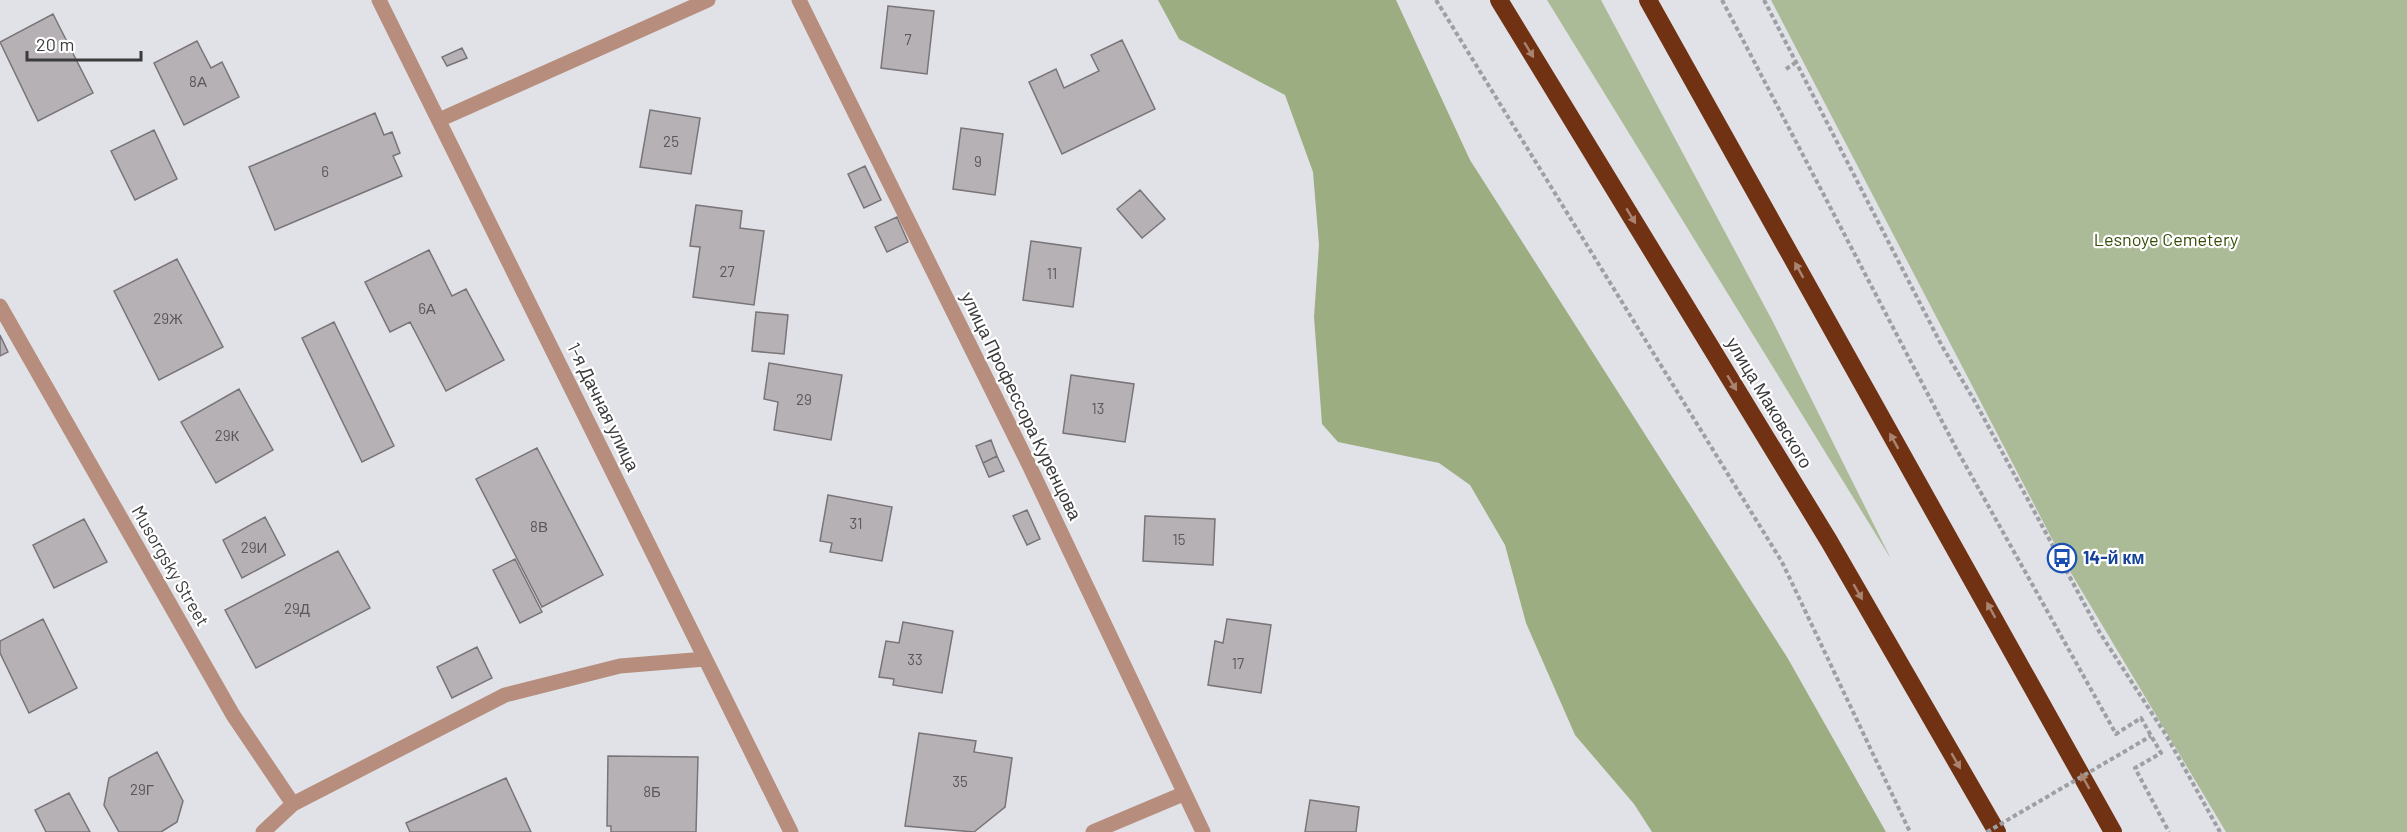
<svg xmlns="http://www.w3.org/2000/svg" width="2407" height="832" font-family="Barlow,sans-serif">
	<rect width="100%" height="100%" fill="#e1e2e8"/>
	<path fill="#acbb97" d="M1547 0H1601L1772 320 1891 559Z
		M1771 0H2407V832H2226L2062 558Z"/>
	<path fill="#9cad82" d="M1158 0H1396L1470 160 1787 657 1886 832H1652L1634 804 1575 735 1526 623 1505 545 1470 485 1439 463 1338 442 1322 424 1314 317 1319 245 1313 172 1285 95 1179 39Z"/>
	<path fill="#b6b1b5" stroke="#787477" stroke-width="1.5" d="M888 6 934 11 927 74 881 68Z
		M53 14 93 93 38 121 0 42Z
		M1122 40 1155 109 1062 154 1029 82 1056 69 1064 88 1099 71 1091 55Z
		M197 41 211 68 222 62 239 97 184 125 154 63Z
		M462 48 467 58 447 66 442 57Z
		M650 110 700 118 691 174 640 167Z
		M375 113 384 135 392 132 400 153 393 156 402 176 275 230 249 167Z
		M961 128 1003 134 995 195 953 189Z
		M154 130 177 179 135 200 111 151Z
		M865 166 881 200 864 208 848 174Z
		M1140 190 1165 219 1142 238 1117 209Z
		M696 205 742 211 740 228 764 231 754 305 693 297 700 247 690 246Z
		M897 217 908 242 887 252 875 227Z
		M1031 241 1081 248 1073 307 1023 300Z
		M429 250 452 296 466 289 504 360 446 391 410 322 390 332 365 282Z
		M177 259 223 347 159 380 114 291Z
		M756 312 788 315 784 354 752 351Z
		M334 322 394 446 362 462 302 338Z
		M0 335 8 352 0 356Z
		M769 363 842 375 831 440 774 430 778 402 764 399Z
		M1071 375 1134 384 1125 442 1063 433Z
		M239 389 273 450 216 483 181 422Z
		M991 440 997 456 983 463 976 446Z
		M537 448 603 575 542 607 476 479Z
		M997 456 1004 471 989 477 983 463Z
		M828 495 892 507 882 561 830 552 832 543 820 541Z
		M1027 510 1040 539 1027 545 1013 516Z
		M1145 516 1215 519 1213 565 1143 561Z
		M265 517 285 555 242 578 223 540Z
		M84 519 107 562 54 588 33 545Z
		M338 551 370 608 256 668 225 610Z
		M515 559 542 612 520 623 493 570Z
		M43 619 77 688 29 713 0 653V641Z
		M1227 619 1271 625 1261 693 1208 685 1215 641 1223 643Z
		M903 622 953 631 942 693 893 685 894 679 879 677 886 641 899 643Z
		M477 647 492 678 452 698 437 667Z
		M919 733 976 741 974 752 1012 758 1005 807 974 832 905 826Z
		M157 752 183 801 177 822 161 832H119L104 805 109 778Z
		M608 756 698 757 696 832H611V826H607Z
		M506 778 531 832H410L406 823Z
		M69 793 90 832H46L35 810Z
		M1310 800 1359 807 1356 832H1305Z"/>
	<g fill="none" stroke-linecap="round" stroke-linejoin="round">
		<path stroke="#9e9fa3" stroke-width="4" stroke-dasharray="4.5 3" stroke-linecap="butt" d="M1436 0 1782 562 1910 832
			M1722 0 1957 450 2116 734 2141 718 2161 753 2135 768 2169 832
			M1764 0 1942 346 1974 400 2100 633 2166 735 2220 832
			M1786 69 1795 63"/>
		<path stroke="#b78e7d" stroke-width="15" d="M379 0 791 832
			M799 0 1029 465 1203 832
			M439 120 708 0
			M0 306 233 715 293 804 263 832
			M293 804 505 695 620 666 705 659
			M1093 832 1183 794"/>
		<path stroke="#713213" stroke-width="18" d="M1499 0 1829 541 1997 832
			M1648 0 2113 832"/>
		<path stroke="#9e9fa3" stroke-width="4" stroke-dasharray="4.5 3" stroke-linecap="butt" d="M1987 832 2151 736"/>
	</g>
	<defs><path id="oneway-solid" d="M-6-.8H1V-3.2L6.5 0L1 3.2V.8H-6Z" transform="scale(1.5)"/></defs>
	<g fill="#aa8471">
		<use href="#oneway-solid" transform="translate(1529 50) rotate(59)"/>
		<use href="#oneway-solid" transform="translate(1631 216) rotate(59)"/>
		<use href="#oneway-solid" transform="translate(1799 270) rotate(-119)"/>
		<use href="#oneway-solid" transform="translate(1732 383) rotate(59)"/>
		<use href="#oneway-solid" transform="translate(1894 441) rotate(-119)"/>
		<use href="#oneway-solid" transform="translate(1858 592) rotate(60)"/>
		<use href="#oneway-solid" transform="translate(1991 610) rotate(-119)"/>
		<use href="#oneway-solid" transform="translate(1956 761) rotate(60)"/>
		<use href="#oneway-solid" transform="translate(2085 781) rotate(-119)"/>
	</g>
	<defs>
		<g id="bus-ring" transform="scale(1.5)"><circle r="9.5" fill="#fff" stroke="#1a4fb4" stroke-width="1.5"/><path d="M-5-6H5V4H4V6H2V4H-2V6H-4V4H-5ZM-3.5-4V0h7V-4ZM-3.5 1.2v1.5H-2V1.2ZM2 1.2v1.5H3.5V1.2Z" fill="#1a4fb4"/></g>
	</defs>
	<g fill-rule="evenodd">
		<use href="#bus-ring" x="2062" y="558"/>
	</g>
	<g text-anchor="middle" stroke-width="4.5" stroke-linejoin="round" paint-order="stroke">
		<g font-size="15" fill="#5a585b">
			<text x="908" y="45">7</text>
			<text x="198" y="87">8А</text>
			<text x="671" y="147">25</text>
			<text x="978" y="167">9</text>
			<text x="325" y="177">6</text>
			<text x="727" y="277">27</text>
			<text x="1052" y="279">11</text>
			<text x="427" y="314">6А</text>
			<text x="168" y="324">29Ж</text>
			<text x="804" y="405">29</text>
			<text x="1098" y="414">13</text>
			<text x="227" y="441">29К</text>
			<text x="856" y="529">31</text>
			<text x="539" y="532">8В</text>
			<text x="1179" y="545">15</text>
			<text x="254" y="553">29И</text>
			<text x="297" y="614">29Д</text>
			<text x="915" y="665">33</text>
			<text x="1238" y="669">17</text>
			<text x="960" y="787">35</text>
			<text x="142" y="795">29Г</text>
			<text x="652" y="797">8Б</text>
		</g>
		<g font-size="18" fill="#374c06" stroke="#fff">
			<text x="2166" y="246">Lesnoye Cemetery</text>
		</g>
		<g font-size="18" fill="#3b3b3d" stroke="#fff">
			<text transform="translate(1769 403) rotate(59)" y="6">улица Маковского</text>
			<text transform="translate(1021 406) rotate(64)" y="6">улица Профессора Куренцова</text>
			<text transform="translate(603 407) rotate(64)" y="6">1-я Дачная улица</text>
			<text transform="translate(170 566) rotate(60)" y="6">Musorgsky Street</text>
		</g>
		<g font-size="18" font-weight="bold" fill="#164399" stroke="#fff" text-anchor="start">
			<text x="2083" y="564">14-й км</text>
		</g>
	</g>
	<path d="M27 51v9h114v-9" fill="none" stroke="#3b3b3d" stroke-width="3"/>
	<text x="36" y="51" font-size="18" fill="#3b3b3d" stroke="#ffffff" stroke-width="4.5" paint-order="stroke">20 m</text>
</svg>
